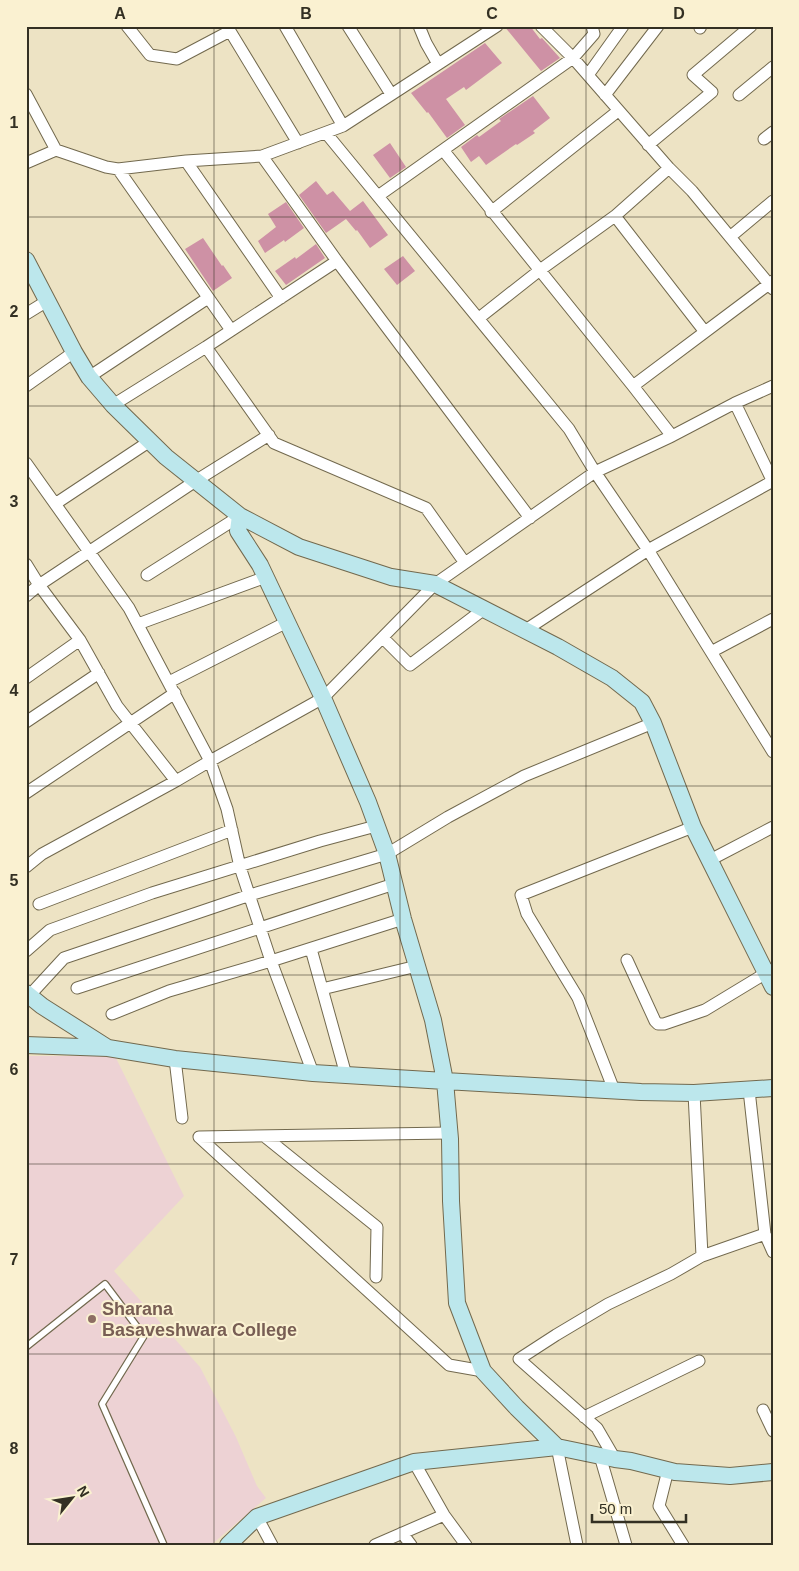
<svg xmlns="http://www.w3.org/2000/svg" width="799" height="1571" font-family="Helvetica,sans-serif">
	<rect width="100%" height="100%" fill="#ede3c4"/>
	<path fill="#edd2d4" d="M26 1056H115L184 1196 114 1271 200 1367 236 1437 257 1486 266 1498 211 1545H26Z"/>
	<path fill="#ce91a5" d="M504 26H530L540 39 542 38 560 58 541 71Z
		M485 43 502 63 466 90 464 87 446 99 465 125 447 138 428 112 427 113 411 93Z
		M533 96 550 118 533 131 535 133 517 145 516 144 486 165 479 156 471 162 461 147 477 135 479 137 501 121 499 119Z
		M390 143 406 167 390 178 373 155Z
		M316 181 327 195 333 191 350 211 363 201 388 235 370 248 357 230 356 231 346 219 326 233 299 195Z
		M286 202 304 228 285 242 284 240 265 253 258 241 276 227 268 214Z
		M203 238 222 266 223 265 232 278 213 291 185 249Z
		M316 244 325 258 286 285 275 271 295 257 296 259Z
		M403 256 415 271 397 285 384 269Z"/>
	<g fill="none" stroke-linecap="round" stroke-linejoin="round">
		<g stroke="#72694e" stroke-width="8">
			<path id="lane" d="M26 1347 105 1284 144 1336 102 1404 164 1545"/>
		</g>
		<g stroke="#72694e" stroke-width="13">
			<path id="street" d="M127 26 150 55 177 59 230 31 298 143
				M285 26 343 126
				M348 26 391 94
				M419 26 426 43 438 64
				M541 26 573 58 669 168 692 191 773 289
				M700 28 701 26
				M588 75 623 26
				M26 94 56 150
				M605 95 658 26
				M739 95 773 67
				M326 133 569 429 595 472 648 550 773 752
				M764 139 773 132
				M648 145 712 92 693 75 751 26
				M443 150 633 386 672 436
				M262 156 337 261 530 518
				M186 161 281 298
				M26 163 56 150 106 167 118 169 186 161 262 156 343 126 497 26
				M118 169 231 330
				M378 196 573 58 594 34 592 26
				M491 212 618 111
				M615 216 705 332
				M730 237 773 201
				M26 314 47 301
				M479 318 540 270 615 216 669 168
				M206 347 274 443 426 508 465 563
				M89 377 208 298
				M26 386 74 352
				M633 386 773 281
				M735 403 773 482
				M113 405 206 347 337 261
				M26 463 129 608 210 761 227 809 240 867 271 961 313 1073
				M55 504 150 441
				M26 564 39 585 80 640 117 706 176 781
				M147 575 240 516
				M26 596 39 585 197 480 269 435
				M138 624 266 577
				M524 631 648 550 773 481
				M383 638 410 665 484 609
				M711 652 773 619
				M26 678 80 640
				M169 682 287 622
				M26 722 99 673
				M26 793 175 693
				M710 860 773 827
				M26 867 42 854 176 781 210 761 323 698 435 584 595 472 672 436 735 403 773 386
				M39 904 232 830
				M311 949 346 1075
				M26 951 50 930 152 893 320 841 376 826
				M627 960 655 1021 658 1024H664L705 1010 771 970
				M77 988 394 884
				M322 989 417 966
				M29 996 64 958 250 895 387 854 448 817 524 776 653 723
				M112 1014 169 991 271 961 403 919
				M175 1059 182 1118
				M614 1090 578 998 527 914 521 895 693 827
				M694 1093 702 1256
				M264 1136 377 1227 376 1277
				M199 1137 449 1365 483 1371
				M199 1137 449 1133
				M765 1234 773 1252
				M763 1410 773 1431
				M584 1417 699 1361
				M557 1447 577 1545
				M600 1456 626 1545
				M615 1459 597 1428 519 1359 556 1335 608 1304 671 1274 702 1256 765 1234 749 1090
				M414 1462 444 1515 466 1545
				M668 1470 659 1506 683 1545
				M257 1517 272 1545
				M402 1533 411 1545
				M375 1545 444 1515"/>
		</g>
		<g stroke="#72694e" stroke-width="18">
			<path id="secondary" d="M26 260 74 352 89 377 113 405 166 457 240 516 299 547 391 577 435 584 558 647 612 678 642 702 653 723 693 827 773 987
				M240 516 238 531 260 565 323 698 368 802 387 854 403 919 433 1020 445 1081 450 1139 451 1201 457 1303 483 1371 517 1408 557 1447
				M26 993 42 1006 108 1048
				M26 1045 108 1048 175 1059 313 1073 445 1081 641 1092 694 1093 773 1088
				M228 1545 257 1517 414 1462 557 1447 615 1459 631 1461 675 1472 730 1476 773 1472"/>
		</g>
		<use href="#lane" stroke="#fff" stroke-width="5.5"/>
		<use href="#street" stroke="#fff" stroke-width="11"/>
		<use href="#secondary" stroke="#bce7ec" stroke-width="16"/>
	</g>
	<path fill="none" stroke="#333023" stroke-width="1" stroke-opacity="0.55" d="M214 26V1545M400 26V1545M586 26V1545M26 217H773M26 406H773M26 596H773M26 786H773M26 975H773M26 1164H773M26 1354H773"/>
	<circle fill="#8d6e63" stroke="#faf1d1" stroke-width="2" cx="92" cy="1319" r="5"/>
	<g text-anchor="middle" stroke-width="4" stroke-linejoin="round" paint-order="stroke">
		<g font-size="18" font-weight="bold" fill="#785e54" stroke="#faf1d1" text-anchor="start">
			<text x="102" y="1315">Sharana<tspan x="102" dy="21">Basaveshwara College</tspan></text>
		</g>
	</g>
	<rect width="799" height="1571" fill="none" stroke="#faf1d1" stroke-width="55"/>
	<g transform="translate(72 1498) rotate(60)" stroke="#faf1d1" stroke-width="4" paint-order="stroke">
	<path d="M0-4L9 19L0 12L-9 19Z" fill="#333023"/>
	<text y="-8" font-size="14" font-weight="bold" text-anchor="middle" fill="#333023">N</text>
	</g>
	<path d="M592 1514v8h94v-8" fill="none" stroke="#333023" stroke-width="2.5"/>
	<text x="599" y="1514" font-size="15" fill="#333023" stroke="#faf1d1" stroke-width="4" paint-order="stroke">50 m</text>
	<rect x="28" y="28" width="744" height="1516" fill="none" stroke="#333023" stroke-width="2"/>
	<g font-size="16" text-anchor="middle" font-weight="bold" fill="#333023">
		<text x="120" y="19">A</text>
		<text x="306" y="19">B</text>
		<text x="492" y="19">C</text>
		<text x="679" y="19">D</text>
		<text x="14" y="128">1</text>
		<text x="14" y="317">2</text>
		<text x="14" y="507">3</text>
		<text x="14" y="696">4</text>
		<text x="14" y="886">5</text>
		<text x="14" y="1075">6</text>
		<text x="14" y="1265">7</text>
		<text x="14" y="1454">8</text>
	</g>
</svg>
